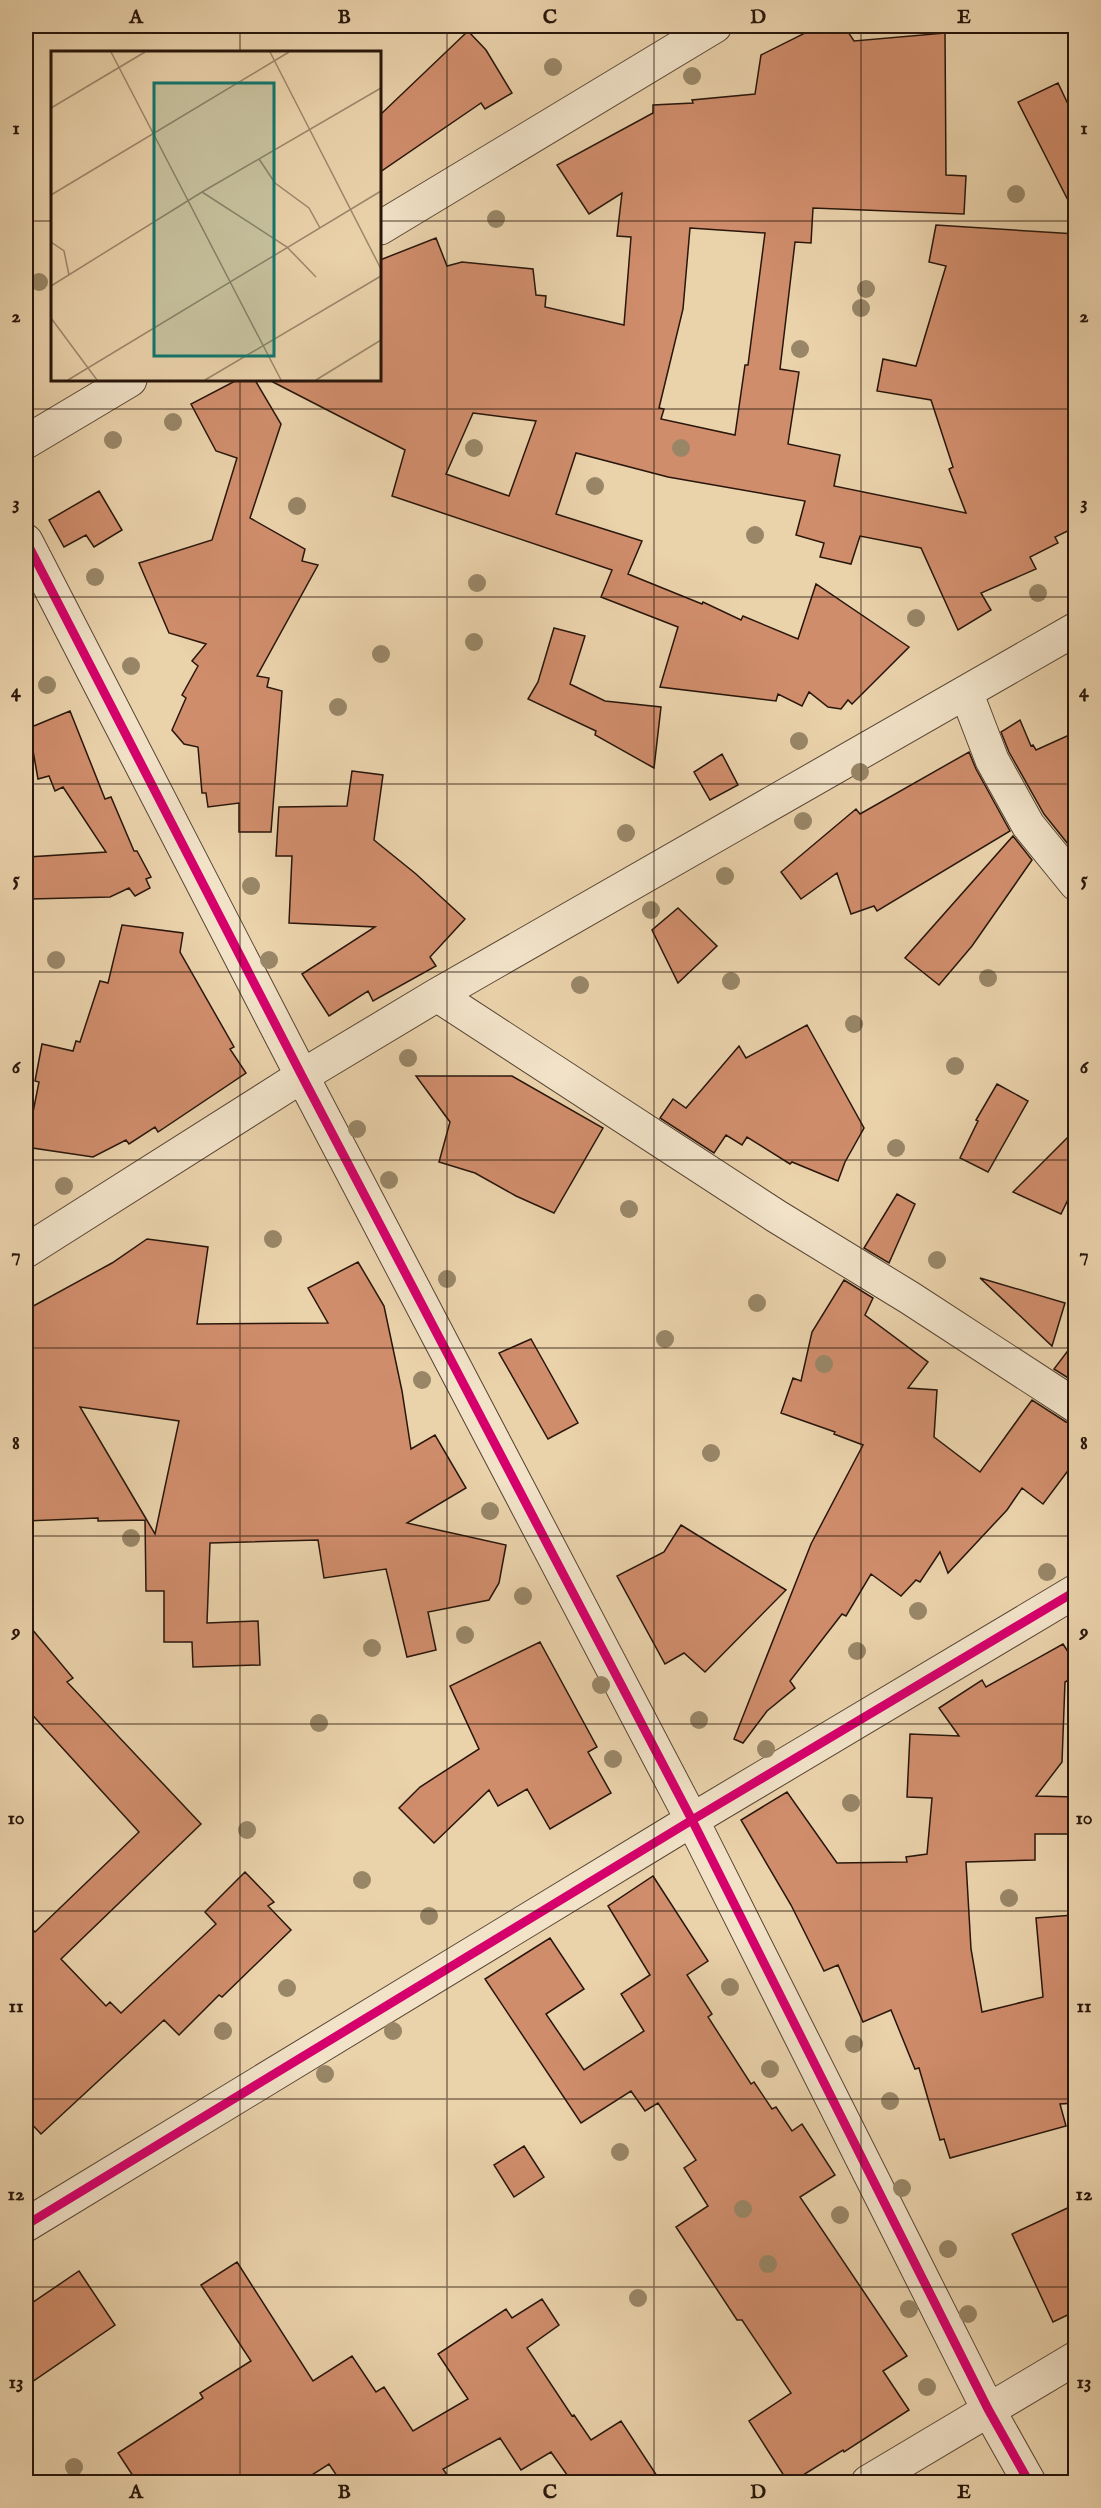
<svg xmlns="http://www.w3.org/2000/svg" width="1101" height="2508" font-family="'IM FELL English',serif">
	<rect width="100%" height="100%" fill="#ead2ab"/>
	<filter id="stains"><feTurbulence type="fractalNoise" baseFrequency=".00333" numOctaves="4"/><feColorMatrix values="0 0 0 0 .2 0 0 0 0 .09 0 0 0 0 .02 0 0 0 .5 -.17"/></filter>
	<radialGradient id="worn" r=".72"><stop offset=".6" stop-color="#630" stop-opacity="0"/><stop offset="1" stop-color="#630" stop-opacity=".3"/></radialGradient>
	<path fill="#d08d6c" stroke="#28160b" stroke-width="1.5" fill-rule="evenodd" d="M819 26H844L854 41 945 33 946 175 966 176 964 214 813 208 811 243 795 242 780 369 799 372 788 444 840 455 834 486 966 513 949 469 953 467 931 400 877 391 883 359 916 366 946 266 929 262 936 225 1076 234V527L1055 537 1058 543 1030 557 1036 569 981 593 991 610 958 630 921 548 860 536 851 564 820 557 824 543 796 535 805 501 668 477 576 453 556 514 642 541 628 574 702 604 703 602 741 620 743 616 798 639 816 584 909 647 852 704 848 700 841 709 828 707 809 692 802 706 778 694 776 701 660 687 678 627 601 597 612 570 392 496 405 450 269 380H380V260L436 238 447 266 462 262 533 269 536 295 546 296 545 307 624 325 631 237 617 236 622 193 589 214 557 165 653 113V105L693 103 692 100 755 94 761 55ZM690 228 765 233 748 365H745L735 435 661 419 664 409 659 408 683 309ZM473 413 536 421 509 496 446 474Z
		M468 31 486 50 512 93 485 109 481 103 380 172V115Z
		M1058 83 1076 121V216L1018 102Z
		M237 380H255L281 424 250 518 305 549 302 561 318 565 257 676 269 678 267 687 282 691 271 832H239V803L208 807 206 793H202L198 747 184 744 172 730 186 698 182 695 198 666 192 661 206 644 169 633 139 563 212 540 237 458 216 451 191 404Z
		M99 491 122 530 94 547 86 535 64 547 49 520Z
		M554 628 585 636 570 684 605 701 661 707 654 768 595 735 596 731 528 699 538 682Z
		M70 711 105 799 111 797 134 851H137L151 877 146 879 150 888 135 896 129 888 110 897 31 899 28 857 106 852 63 787 55 791 49 776 38 779 29 728Z
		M1020 720 1031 746 1033 745 1036 750 1076 732V854L1044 814 1009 752 1001 732Z
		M969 752 976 769 1010 831 877 911 874 906 851 914 837 873 801 899 781 872 856 809 860 814Z
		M722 754 738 785 710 800 694 772Z
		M352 771 383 775 374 840 416 874 465 919 430 957 436 966 373 1001 368 991 329 1016 302 974 375 927 289 923 292 856H276L279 807 347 806Z
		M1013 836 1032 860 972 946 939 985 905 958Z
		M678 908 717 946 678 983 652 930Z
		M122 925 183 933 180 952 234 1047 230 1049 246 1073 158 1132 155 1127 129 1144 126 1140 93 1157 26 1147 39 1082 35 1081 42 1044 73 1051 76 1041 80 1042 100 981 108 983Z
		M807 1025 864 1128 845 1162 838 1181 792 1162 790 1164 747 1137 742 1145 726 1135 714 1153 660 1118 673 1099 686 1108 739 1046 746 1058Z
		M416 1076H512L603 1128 554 1213 516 1196 475 1173 439 1162 450 1122Z
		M997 1084 1028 1101 988 1172 960 1158 978 1121 976 1120Z
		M1076 1129V1183L1061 1214 1013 1192Z
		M897 1194 915 1204 889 1263 864 1248Z
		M147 1239 208 1247 197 1324 328 1323 308 1288 358 1262 384 1306 402 1391 411 1449 435 1435 466 1488 407 1523 506 1545 499 1583 489 1600 428 1612 436 1650 407 1657 386 1569 324 1578 318 1540 210 1543 207 1623 258 1621 260 1665 193 1667 192 1642H164V1591H146L145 1520 98 1521V1518L26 1521V1310L112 1263ZM80 1407 179 1421 155 1534 145 1517Z
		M980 1278 1065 1303 1052 1346Z
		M844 1280 873 1298 865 1315 928 1362 908 1388 937 1390 934 1437 980 1472 1032 1400 1066 1422 1076 1425V1460L1043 1504 1022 1488 1007 1510 948 1573 940 1552 920 1582 916 1580 901 1596 871 1574 846 1616 842 1614 790 1681 795 1688 767 1711 743 1743 734 1739 811 1544 863 1445 834 1434 835 1432 781 1413 793 1378 801 1381 812 1332Z
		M531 1339 578 1423 548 1439 499 1353Z
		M1076 1340V1383L1054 1369Z
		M681 1525 786 1590 705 1672 684 1653 665 1664 617 1576 664 1552Z
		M26 1622 73 1678 67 1682 201 1824 61 1959 106 2006 110 2002 121 2013 216 1924 205 1912 245 1872 274 1902 268 1906 291 1930 222 1997 219 1995 179 2035 164 2020 41 2134 26 2118V1922L35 1932 139 1832 26 1708Z
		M540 1642 597 1747 588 1752 611 1793 550 1829 527 1789 498 1806 489 1790 434 1843 399 1808 420 1787 479 1749 450 1686Z
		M1063 1644 1076 1664V1676L1065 1682 1062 1762 1036 1796 1076 1797V1834H1035V1860L966 1862 971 1949 982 2012 1043 1997 1036 1918 1073 1915 1076 1943V2103L1060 2104 1066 2126 950 2158 944 2139 940 2140 919 2068 915 2069 891 2010 863 2022 838 1965 824 1971 791 1905 741 1820 787 1792 837 1863 907 1862 906 1857 927 1854 932 1798 907 1797 910 1734 959 1736 939 1708 982 1680 986 1687Z
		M653 1876 708 1961 687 1975 712 2014 708 2017 751 2084 754 2082 772 2109 776 2107 792 2131 802 2124 835 2175 800 2197 907 2356 883 2371 909 2410 844 2452 843 2450 792 2482H788L749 2421 791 2393 742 2320H737L676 2227 708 2206 684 2168 696 2160 658 2103 645 2111 631 2091 581 2123 485 1979 550 1938 584 1989 546 2014 584 2070 644 2031 621 1994 650 1975 608 1906Z
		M524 2146 544 2177 514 2197 494 2165Z
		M1076 2204V2311L1053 2322 1012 2234Z
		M237 2262 313 2381 352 2356 376 2392 384 2387 413 2431 468 2399 438 2354 506 2309 512 2318 542 2299 559 2325 527 2348 572 2416 574 2415 591 2440 621 2421 661 2482H572L551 2452 521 2470 500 2438 443 2469 452 2482H341L329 2464 301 2482H137L118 2453 203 2398 200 2393 251 2361 201 2285Z
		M79 2271 115 2325 26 2386V2307Z"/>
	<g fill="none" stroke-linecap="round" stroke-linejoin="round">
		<g stroke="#584533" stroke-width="35">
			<path id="minor" d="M380 228 715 26
				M26 442 130 380
				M26 541 302 1076 692 1820 988 2409 1029 2482
				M966 692 992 760 1028 825 1076 884
				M437 995 776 1216 910 1298 1076 1406
				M26 1251 302 1076 437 995 1076 629
				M26 2225 692 1820 1076 1591
				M868 2482 1076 2358"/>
		</g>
		<use href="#minor" stroke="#f1e2c8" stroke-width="33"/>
		<g stroke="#f1e2c8" stroke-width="13">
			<path id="cycleway" d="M26 541 302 1076 692 1820 988 2409 1029 2482
				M26 2225 692 1820 1076 1591"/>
		</g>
		<use href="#cycleway" stroke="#d6006c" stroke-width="9"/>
	</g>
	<g fill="#988667">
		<circle cx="553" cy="67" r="9"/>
		<circle cx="692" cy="76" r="9"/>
		<circle cx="1016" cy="194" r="9"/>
		<circle cx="496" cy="219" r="9"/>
		<circle cx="39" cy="282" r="9"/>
		<circle cx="866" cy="289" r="9"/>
		<circle cx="861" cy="308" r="9"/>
		<circle cx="800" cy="349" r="9"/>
		<circle cx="173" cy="422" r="9"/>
		<circle cx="113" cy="440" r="9"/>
		<circle cx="474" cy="448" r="9"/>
		<circle cx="681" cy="448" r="9"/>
		<circle cx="595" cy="486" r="9"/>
		<circle cx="297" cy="506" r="9"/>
		<circle cx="755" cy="535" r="9"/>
		<circle cx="95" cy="577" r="9"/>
		<circle cx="477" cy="583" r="9"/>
		<circle cx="1038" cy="593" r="9"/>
		<circle cx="916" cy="618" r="9"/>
		<circle cx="474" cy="642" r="9"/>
		<circle cx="381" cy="654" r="9"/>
		<circle cx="131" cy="666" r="9"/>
		<circle cx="47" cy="685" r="9"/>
		<circle cx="338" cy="707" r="9"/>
		<circle cx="799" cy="741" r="9"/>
		<circle cx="860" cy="772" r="9"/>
		<circle cx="803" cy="821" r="9"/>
		<circle cx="626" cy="833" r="9"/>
		<circle cx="725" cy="876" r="9"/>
		<circle cx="251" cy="886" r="9"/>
		<circle cx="651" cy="910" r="9"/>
		<circle cx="56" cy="960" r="9"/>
		<circle cx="269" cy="960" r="9"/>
		<circle cx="988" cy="978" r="9"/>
		<circle cx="731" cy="981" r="9"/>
		<circle cx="580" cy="985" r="9"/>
		<circle cx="854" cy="1024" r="9"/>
		<circle cx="408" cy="1058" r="9"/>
		<circle cx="955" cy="1066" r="9"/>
		<circle cx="357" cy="1129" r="9"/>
		<circle cx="896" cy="1148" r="9"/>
		<circle cx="389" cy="1180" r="9"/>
		<circle cx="64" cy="1186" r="9"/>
		<circle cx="629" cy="1209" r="9"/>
		<circle cx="273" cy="1239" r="9"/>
		<circle cx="937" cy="1260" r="9"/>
		<circle cx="447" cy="1279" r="9"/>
		<circle cx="757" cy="1303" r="9"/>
		<circle cx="665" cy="1339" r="9"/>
		<circle cx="824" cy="1364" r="9"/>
		<circle cx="422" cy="1380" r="9"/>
		<circle cx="711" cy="1453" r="9"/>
		<circle cx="490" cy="1511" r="9"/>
		<circle cx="131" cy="1538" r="9"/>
		<circle cx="1047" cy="1572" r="9"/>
		<circle cx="523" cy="1596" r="9"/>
		<circle cx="918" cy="1611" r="9"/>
		<circle cx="465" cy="1635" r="9"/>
		<circle cx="372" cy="1648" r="9"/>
		<circle cx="857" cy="1651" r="9"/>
		<circle cx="601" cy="1685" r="9"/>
		<circle cx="699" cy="1720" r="9"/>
		<circle cx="319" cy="1723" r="9"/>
		<circle cx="766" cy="1749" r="9"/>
		<circle cx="613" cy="1759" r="9"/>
		<circle cx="851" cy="1803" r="9"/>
		<circle cx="247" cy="1830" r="9"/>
		<circle cx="362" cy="1880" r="9"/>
		<circle cx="1009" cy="1898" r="9"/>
		<circle cx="429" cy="1916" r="9"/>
		<circle cx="730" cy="1987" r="9"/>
		<circle cx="287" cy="1988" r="9"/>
		<circle cx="223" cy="2031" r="9"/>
		<circle cx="393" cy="2031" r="9"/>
		<circle cx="854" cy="2044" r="9"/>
		<circle cx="770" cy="2069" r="9"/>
		<circle cx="325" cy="2074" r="9"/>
		<circle cx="890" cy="2101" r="9"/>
		<circle cx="620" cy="2152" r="9"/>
		<circle cx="902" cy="2188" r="9"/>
		<circle cx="743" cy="2209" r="9"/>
		<circle cx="840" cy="2215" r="9"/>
		<circle cx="948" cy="2249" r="9"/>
		<circle cx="768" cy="2264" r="9"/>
		<circle cx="638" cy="2298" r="9"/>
		<circle cx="909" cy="2309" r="9"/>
		<circle cx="968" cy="2314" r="9"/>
		<circle cx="927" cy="2387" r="9"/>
		<circle cx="74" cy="2467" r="9"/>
	</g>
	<path fill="none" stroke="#28160b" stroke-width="1.5" stroke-opacity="0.55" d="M240 26V52M447 26V2482M654 26V2482M861 26V2482M26 221H52M380 221H1076M240 380V2482M26 409H1076M26 597H1076M26 784H1076M26 972H1076M26 1160H1076M26 1348H1076M26 1536H1076M26 1724H1076M26 1911H1076M26 2099H1076M26 2287H1076"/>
	<g transform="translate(51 51)">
		<rect width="330" height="330" fill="#ead2ab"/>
		<path fill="none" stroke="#9c876b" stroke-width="1.5" d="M60 1 230 329M219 1 330 218M0 57 94 1M208 108 224 132 258 157 269 177M151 141 236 196 265 226M0 144 238 1M0 191 13 200 18 224M0 235 151 141 330 37M0 267 46 329M17 329 330 140M154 329 330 225M265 329 330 289"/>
		<path fill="#0f766e" fill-opacity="0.15" stroke="#0f766e" stroke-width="3" d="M103 32H223V305H103Z"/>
		<rect width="330" height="330" fill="none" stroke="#28160b" stroke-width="3"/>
	</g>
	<rect width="1101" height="2508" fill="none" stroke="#ead2ab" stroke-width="66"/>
	<rect x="33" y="33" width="1035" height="2442" fill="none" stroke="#28160b" stroke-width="2"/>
	<g font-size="20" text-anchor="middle" font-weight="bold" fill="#28160b">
		<text x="136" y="23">A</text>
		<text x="344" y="23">B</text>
		<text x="550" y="23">C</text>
		<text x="758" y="23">D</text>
		<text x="964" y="23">E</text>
		<text x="16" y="134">1</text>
		<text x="1084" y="134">1</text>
		<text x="16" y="322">2</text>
		<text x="1084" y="322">2</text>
		<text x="16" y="509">3</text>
		<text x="1084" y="509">3</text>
		<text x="16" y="697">4</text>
		<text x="1084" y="697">4</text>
		<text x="16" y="885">5</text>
		<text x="1084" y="885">5</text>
		<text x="16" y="1073">6</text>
		<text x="1084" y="1073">6</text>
		<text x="16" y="1261">7</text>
		<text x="1084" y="1261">7</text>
		<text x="16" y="1449">8</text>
		<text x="1084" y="1449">8</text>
		<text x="16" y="1637">9</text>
		<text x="1084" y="1637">9</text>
		<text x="16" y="1824">10</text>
		<text x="1084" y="1824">10</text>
		<text x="16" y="2012">11</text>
		<text x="1084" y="2012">11</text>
		<text x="16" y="2200">12</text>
		<text x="1084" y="2200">12</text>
		<text x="16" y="2388">13</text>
		<text x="1084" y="2388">13</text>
		<text x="136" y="2498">A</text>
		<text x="344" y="2498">B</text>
		<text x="550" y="2498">C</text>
		<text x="758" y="2498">D</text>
		<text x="964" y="2498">E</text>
	</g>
	<rect width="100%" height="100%" filter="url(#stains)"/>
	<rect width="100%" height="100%" fill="url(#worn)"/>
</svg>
